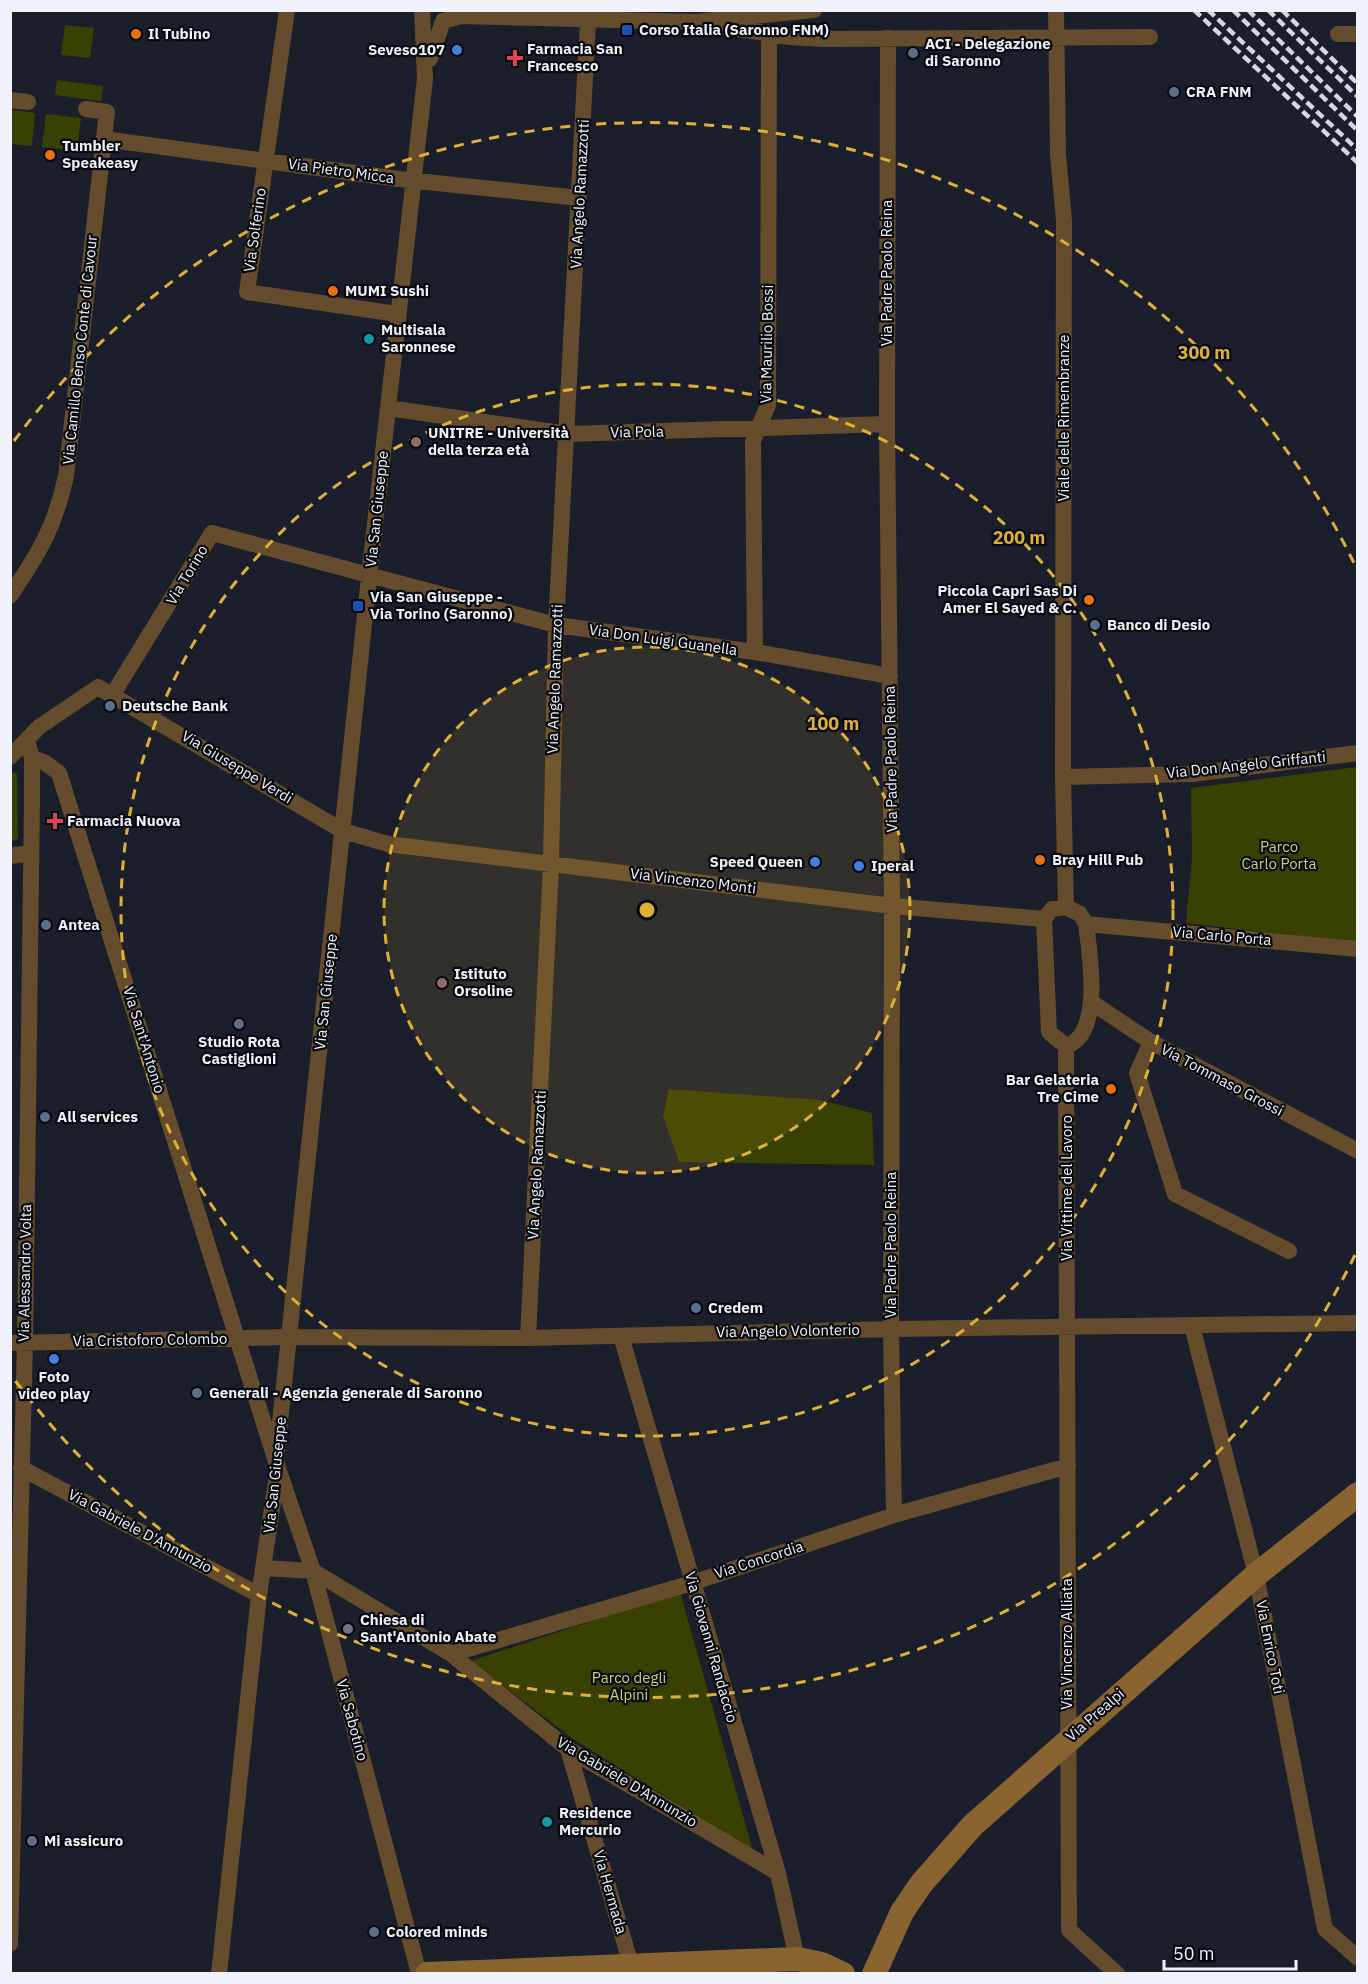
<svg xmlns="http://www.w3.org/2000/svg" width="1368" height="1984" font-family="'IBM Plex Sans',sans-serif">
	<rect width="100%" height="100%" fill="#1b1f2c"/>
	<path fill="#394101" d="M65 25 94 28 90 58 61 55Z
		M57 80 103 86 101 101 55 95Z
		M11 110 35 113 32 146 11 144Z
		M46 114 81 118 77 151 42 147Z
		M1357 767V943L1186 923 1192 858 1191 788Z
		M14 772 17 774 18 839 11 841 10 776Z
		M669 1089 820 1100 872 1113 874 1165 679 1162 663 1116Z
		M680 1592 753 1851 573 1739 471 1661Z"/>
	<g fill="none" stroke-linecap="round" stroke-linejoin="round">
		<path stroke="#644c2d" stroke-width="16" d="M287 10 247 292 397 314
			M1056 10 1058 154 1064 221 1063 777 1066 907
			M695 22 790 37 824 39 1150 37
			M1338 34H1358
			M888 38 887 424 892 906 891 1329 894 1515
			M430 59 443 21 460 16 695 22 814 10
			M10 100 28 102
			M104 139 399 179 579 198
			M388 408 568 434 887 424
			M10 596C39 553 55 527 66 476L107 112 86 109
			M755 652 753 441 768 405 769 33
			M113 694 212 533 556 625 755 652 890 676
			M10 757 39 727 98 687 343 831 388 844 892 906 1044 919
			M32 758 44 762 59 773 278 1468 313 1571 419 1974
			M1063 777 1192 774 1358 753
			M10 856 30 853
			M1066 907 1080 914 1086 924C1090 955 1103 1035 1066 1046L1049 1032 1044 919 1052 909Z
			M1086 924 1358 949
			M1091 1002 1151 1042 1358 1151
			M1151 1042 1137 1073 1175 1194 1289 1251
			M1066 1046 1069 1930 1117 1974
			M1192 1326 1256 1575 1325 1929 1358 1958
			M621 1336 778 1873 797 1959
			M528 1338 551 864 556 625 588 21
			M10 1343 290 1337 528 1338 891 1329 1358 1323
			M21 1468 259 1595
			M264 1568 313 1571 451 1654 568 1749 778 1873
			M451 1654 692 1583 894 1515 1068 1466
			M568 1749 631 1965
			M10 1944 25 1342 32 800V758L27 741
			M219 1974 259 1595 278 1468 276 1460 369 577 425 79 422 10"/>
		<path stroke="#8a6430" stroke-width="24" d="M427 1974 797 1959 822 1964 843 1974
			M874 1974 902 1912 921 1884 973 1825 1256 1575 1358 1494"/>
		<path stroke="#d4d7e1" stroke-width="4.5" stroke-dasharray="9 4.5" stroke-linecap="butt" d="M1194 10 1358 163
			M1208 10 1358 150
			M1233 10 1358 131
			M1248 10 1358 117
			M1268 10 1358 97
			M1282 10 1358 84"/>
	</g>
	<circle cx="647" cy="910" r="263" fill="#dfb034" fill-opacity=".12"/>
	<g fill="none" stroke="#dfb034" stroke-width="3" stroke-dasharray="10 8">
		<circle cx="647" cy="910" r="263"/>
		<circle cx="647" cy="910" r="526"/>
		<path d="M1355 1255A788 788 0 0 1 14 1379M14 441A788 788 0 0 1 1355 565"/>
	</g>
	<g fill="#1a4fb4" stroke="#07090f" stroke-width="2">
		<rect x="621" y="24" width="12" height="12" rx="3"/>
		<rect x="352" y="600" width="12" height="12" rx="3"/>
	</g>
	<g fill="#e8710a" stroke="#07090f" stroke-width="2">
		<circle cx="136" cy="34" r="6"/>
		<circle cx="50" cy="155" r="6"/>
		<circle cx="333" cy="291" r="6"/>
		<circle cx="1089" cy="600" r="6"/>
		<circle cx="1040" cy="860" r="6"/>
		<circle cx="1111" cy="1089" r="6"/>
	</g>
	<g fill="#3f7fe0" stroke="#07090f" stroke-width="2">
		<circle cx="457" cy="50" r="6"/>
		<circle cx="815" cy="862" r="6"/>
		<circle cx="859" cy="866" r="6"/>
		<circle cx="54" cy="1359" r="6"/>
	</g>
	<g fill="#5c6f8a" stroke="#07090f" stroke-width="2">
		<circle cx="913" cy="53" r="6"/>
		<circle cx="1174" cy="92" r="6"/>
		<circle cx="1095" cy="625" r="6"/>
		<circle cx="110" cy="706" r="6"/>
		<circle cx="46" cy="925" r="6"/>
		<circle cx="239" cy="1024" r="6"/>
		<circle cx="45" cy="1117" r="6"/>
		<circle cx="696" cy="1308" r="6"/>
		<circle cx="197" cy="1393" r="6"/>
		<circle cx="32" cy="1841" r="6"/>
		<circle cx="374" cy="1932" r="6"/>
	</g>
	<g fill="#e0444e" stroke="#07090f" stroke-width="2">
		<path d="M512 49h6v6h6v6h-6v6h-6v-6h-6v-6h6z"/>
		<path d="M52 812h6v6h6v6h-6v6h-6v-6h-6v-6h6z"/>
	</g>
	<g fill="#0f9aa8" stroke="#07090f" stroke-width="2">
		<circle cx="369" cy="339" r="6"/>
		<circle cx="547" cy="1822" r="6"/>
	</g>
	<g fill="#8d6e63" stroke="#07090f" stroke-width="2">
		<circle cx="416" cy="442" r="6"/>
		<circle cx="442" cy="983" r="6"/>
	</g>
	<circle fill="#6b7280" stroke="#07090f" stroke-width="2" cx="348" cy="1629" r="6"/>
	<g text-anchor="middle" stroke-width="4.5" stroke-linejoin="round" paint-order="stroke">
		<g font-size="15" font-weight="bold" fill="#eff2fb" stroke="#07090f" text-anchor="start">
			<text x="639" y="35">Corso Italia (Saronno FNM)</text>
			<text x="148" y="39">Il Tubino</text>
			<text x="925" y="49">ACI - Delegazione<tspan x="925" dy="17">di Saronno</tspan></text>
			<text x="527" y="54">Farmacia San<tspan x="527" dy="17">Francesco</tspan></text>
			<text x="445" y="55" text-anchor="end">Seveso107</text>
			<text x="1186" y="97">CRA FNM</text>
			<text x="62" y="151">Tumbler<tspan x="62" dy="17">Speakeasy</tspan></text>
			<text x="345" y="296">MUMI Sushi</text>
			<text x="381" y="335">Multisala<tspan x="381" dy="17">Saronnese</tspan></text>
			<text x="428" y="438">UNITRE - Università<tspan x="428" dy="17">della terza età</tspan></text>
			<text x="1077" y="596" text-anchor="end">Piccola Capri Sas Di<tspan x="1077" dy="17">Amer El Sayed &amp; C.</tspan></text>
			<text x="370" y="602">Via San Giuseppe -<tspan x="370" dy="17">Via Torino (Saronno)</tspan></text>
			<text x="1107" y="630">Banco di Desio</text>
			<text x="122" y="711">Deutsche Bank</text>
			<text x="67" y="826">Farmacia Nuova</text>
			<text x="1052" y="865">Bray Hill Pub</text>
			<text x="803" y="867" text-anchor="end">Speed Queen</text>
			<text x="871" y="871">Iperal</text>
			<text x="58" y="930">Antea</text>
			<text x="454" y="979">Istituto<tspan x="454" dy="17">Orsoline</tspan></text>
			<text x="239" y="1047" text-anchor="middle">Studio Rota<tspan x="239" dy="17">Castiglioni</tspan></text>
			<text x="1099" y="1085" text-anchor="end">Bar Gelateria<tspan x="1099" dy="17">Tre Cime</tspan></text>
			<text x="57" y="1122">All services</text>
			<text x="708" y="1313">Credem</text>
			<text x="54" y="1382" text-anchor="middle">Foto<tspan x="54" dy="17">video play</tspan></text>
			<text x="209" y="1398">Generali - Agenzia generale di Saronno</text>
			<text x="360" y="1625">Chiesa di<tspan x="360" dy="17">Sant'Antonio Abate</tspan></text>
			<text x="559" y="1818">Residence<tspan x="559" dy="17">Mercurio</tspan></text>
			<text x="44" y="1846">Mi assicuro</text>
			<text x="386" y="1937">Colored minds</text>
		</g>
		<g font-size="15" fill="#eff2fb" stroke="#07090f">
			<text transform="translate(341 171) rotate(8)" y="5">Via Pietro Micca</text>
			<text transform="translate(580 194) rotate(-87)" y="5">Via Angelo Ramazzotti</text>
			<text transform="translate(255 230) rotate(-82)" y="5">Via Solferino</text>
			<text transform="translate(887 273) rotate(-90)" y="5">Via Padre Paolo Reina</text>
			<text transform="translate(767 344) rotate(-89)" y="5">Via Maurilio Bossi</text>
			<text transform="translate(80 350) rotate(-84)" y="5">Via Camillo Benso Conte di Cavour</text>
			<text transform="translate(1064 418) rotate(-90)" y="5">Viale delle Rimembranze</text>
			<text transform="translate(637 432) rotate(-1)" y="5">Via Pola</text>
			<text transform="translate(377 509) rotate(-84)" y="5">Via San Giuseppe</text>
			<text transform="translate(187 575) rotate(-59)" y="5">Via Torino</text>
			<text transform="translate(663 640) rotate(8)" y="5">Via Don Luigi Guanella</text>
			<text transform="translate(555 679) rotate(-88)" y="5">Via Angelo Ramazzotti</text>
			<text transform="translate(891 759) rotate(-91)" y="5">Via Padre Paolo Reina</text>
			<text transform="translate(1246 765) rotate(-6)" y="5">Via Don Angelo Griffanti</text>
			<text transform="translate(237 767) rotate(31)" y="5">Via Giuseppe Verdi</text>
			<text transform="translate(693 881) rotate(7)" y="5">Via Vincenzo Monti</text>
			<text transform="translate(1222 936) rotate(5)" y="5">Via Carlo Porta</text>
			<text transform="translate(326 992) rotate(-84)" y="5">Via San Giuseppe</text>
			<text transform="translate(144 1040) rotate(73)" y="5">Via Sant'Antonio</text>
			<text transform="translate(1222 1080) rotate(28)" y="5">Via Tommaso Grossi</text>
			<text transform="translate(537 1165) rotate(-87)" y="5">Via Angelo Ramazzotti</text>
			<text transform="translate(1067 1188) rotate(-90)" y="5">Via Vittime del Lavoro</text>
			<text transform="translate(891 1245) rotate(-90)" y="5">Via Padre Paolo Reina</text>
			<text transform="translate(25 1273) rotate(-89)" y="5">Via Alessandro Volta</text>
			<text transform="translate(788 1331) rotate(-1)" y="5">Via Angelo Volonterio</text>
			<text transform="translate(150 1340) rotate(-1)" y="5">Via Cristoforo Colombo</text>
			<text transform="translate(275 1475) rotate(-84)" y="5">Via San Giuseppe</text>
			<text transform="translate(140 1531) rotate(28)" y="5">Via Gabriele D'Annunzio</text>
			<text transform="translate(759 1560) rotate(-18)" y="5">Via Concordia</text>
			<text transform="translate(1067 1644) rotate(-90)" y="5">Via Vincenzo Alliata</text>
			<text transform="translate(711 1647) rotate(74)" y="5">Via Giovanni Randaccio</text>
			<text transform="translate(1270 1647) rotate(79)" y="5">Via Enrico Toti</text>
			<text transform="translate(1095 1715) rotate(-41)" y="5">Via Prealpi</text>
			<text transform="translate(352 1720) rotate(75)" y="5">Via Sabotino</text>
			<text transform="translate(627 1782) rotate(31)" y="5">Via Gabriele D'Annunzio</text>
			<text transform="translate(610 1892) rotate(74)" y="5">Via Hermada</text>
		</g>
		<g font-size="15" fill="#c5da5a" stroke="#07090f">
			<text x="1279" y="852">Parco<tspan x="1279" dy="17">Carlo Porta</tspan></text>
			<text x="629" y="1683">Parco degli<tspan x="629" dy="17">Alpini</tspan></text>
		</g>
	</g>
	<circle cx="647" cy="910" r="9" fill="#dfb034" stroke="#07090f" stroke-width="3"/>
	<g font-size="18" text-anchor="middle" font-weight="bold" fill="#dfb034" stroke="#07090f" stroke-width="4.5" stroke-linejoin="round" paint-order="stroke">
		<text x="1204" y="359">300 m</text>
		<text x="1019" y="544">200 m</text>
		<text x="833" y="730">100 m</text>
	</g>
	<rect width="1368" height="1984" fill="none" stroke="#eff2fb" stroke-width="24"/>
	<path d="M1164 1960v9h132v-9" fill="none" stroke="#eff2fb" stroke-width="3"/>
	<text x="1173" y="1960" font-size="18" fill="#eff2fb" stroke="#07090f" stroke-width="4.5" paint-order="stroke">50 m</text>
</svg>
